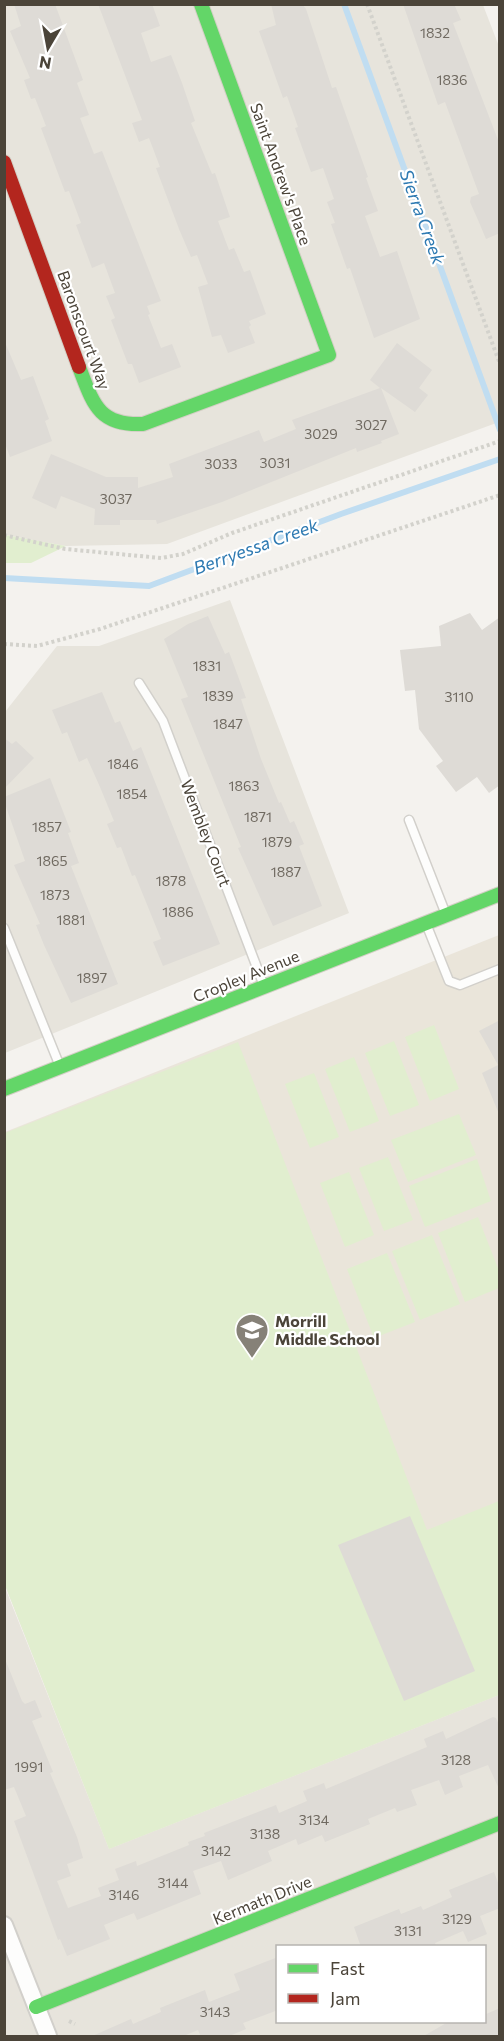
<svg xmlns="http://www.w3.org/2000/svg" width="504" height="2041" font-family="Commissioner,sans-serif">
	<rect width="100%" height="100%" fill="#f4f2ee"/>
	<path fill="#e7e4dc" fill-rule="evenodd" d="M4 5H483L500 49 499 422 167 544 66 546 5 535Z
		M230 600 349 913 5 1053V712L57 646H99Z
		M4 1585 109 1849 499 1695V2036H5ZM278 1946H484V2022H278Z"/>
	<path fill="#eae5da" d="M499 935V1695L109 1849 5 1585V1132Z"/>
	<path fill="#e1eecf" d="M5 535 66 546 31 563H5Z
		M434 1025 459 1089 430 1101 405 1037Z
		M394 1041 419 1105 390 1116 365 1053Z
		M238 1042 427 1530 499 1501V1695L109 1849 5 1585V1133Z
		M354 1057 379 1121 350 1132 325 1069Z
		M314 1073 339 1137 310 1148 285 1084Z
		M459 1114 476 1155 408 1182 391 1140Z
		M388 1157 413 1220 384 1231 359 1168Z
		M477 1159 491 1201 425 1227 409 1186Z
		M349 1172 374 1235 345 1247 320 1183Z
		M478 1217 499 1271V1288L465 1302 438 1233Z
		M432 1235 460 1304 420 1320 392 1251Z
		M387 1253 415 1322 374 1338 347 1269Z"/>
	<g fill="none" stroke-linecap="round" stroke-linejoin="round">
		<path stroke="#c0ddf1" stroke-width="6" d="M344 4 500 430
			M4 578 149 586 341 514 500 459"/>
	</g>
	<path fill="#dedbd6" d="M14 4H55L83 80 77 83 89 115 80 118 94 154 102 151 161 301 147 306 150 314 148 315 161 348 172 344 181 367 139 383 132 364H128L111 320 115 318 106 296 115 293 104 263 92 268 76 225 81 223 69 191 65 192 41 128 46 126 35 98 31 99 24 80 30 78 10 31 21 26Z
		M98 4H152L160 26 141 33 151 62 171 55 182 83 195 121 191 123 212 174 215 173 230 217 218 221 229 250 234 248 244 272 250 270 266 314 249 321 251 325 249 327 255 343 228 353 221 335 212 337 198 287 208 284 197 255 191 257 179 229 156 168 160 167 149 138 139 142 132 123 142 120Z
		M271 4H302L306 9 332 88 336 87 368 177 366 178 378 211 365 216 380 257 397 251 420 319 374 338 350 268 347 269 331 224 335 223 327 202 334 199 323 168 311 172 295 128 298 127 287 96 283 98 259 31 276 25Z
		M403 4H454L461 20 453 23 500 145V233L486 239 478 220 470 202 471 197 479 194 445 102 438 105Z
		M4 340 21 380 33 376 49 419 45 421 52 441 10 457 4 441Z
		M397 343 432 370 419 388 428 395 415 412 381 388 399 434 381 441 382 443 357 452 356 448 222 502 157 524 156 520H120V525H94L95 509 61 496 56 509 32 498 51 454 106 477H138V488L173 477 169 464 259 430 264 442 296 429 292 420 380 388 370 380Z
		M470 613 482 630 500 617V785L489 793 477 777 456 792 436 766 443 761 419 729 415 690 405 691 400 650 441 646 439 626Z
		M208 616 225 654 229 652 235 668 246 698 241 699 261 759 279 803 281 802 290 823 294 821 304 844 299 846 322 906 273 926 238 848 241 847 181 699 188 697 164 639 188 624Z
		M102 692 115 723 120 721 133 751 141 747 220 944 163 966 153 942 161 939 135 875 132 876 121 847 117 848 107 824 114 821 100 787 87 758 79 762 67 732 62 734 52 710Z
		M4 738 12 744 16 741 34 758 4 789Z
		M50 778 71 832 68 833 79 863 71 866 118 984 71 1003 44 945 36 925 40 924 14 865 25 861 4 801V797Z
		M500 1020V1114H499L482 1073 498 1065 479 1031Z
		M410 1516 475 1671 404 1701 338 1545Z
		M5 1659 22 1701 25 1704 35 1700 42 1717 32 1721 53 1772 50 1773 77 1837 83 1858 67 1864 71 1876 57 1881 68 1908 101 1896 98 1888 119 1880 115 1869 136 1861 137 1866 189 1845 188 1842 205 1836 204 1833 276 1805 279 1813 307 1801 303 1791 324 1783 326 1789 427 1747 424 1739 443 1731 446 1739 493 1717 496 1718 500 1727V1791L488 1765 459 1776 463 1787 445 1795 439 1780 411 1790 417 1805 397 1812 395 1808 368 1819 370 1824 325 1842 322 1835 298 1845 296 1839 268 1851 272 1861 228 1880 221 1861 193 1871 201 1894 137 1920 134 1913 104 1925 110 1939 67 1956 60 1939 58 1940 14 1821 26 1816 14 1787 4 1790Z
		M494 1872 500 1888V1908L480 1916 487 1934 468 1942 463 1931 435 1943 437 1947H361L354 1927 399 1909 401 1914 421 1906 423 1910 452 1897 449 1890Z
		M278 1957V2010L243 2023 246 2029 227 2037H201L198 2030 181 2037H90L131 2019 133 2024 161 2012 160 2008 205 1990 209 2002 240 1990 234 1974Z
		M500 2008V2037H422L448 2022H484V2015Z"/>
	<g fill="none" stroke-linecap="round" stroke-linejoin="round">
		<g stroke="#d2d0cb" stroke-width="11">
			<path id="lane" d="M139 683 163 721 264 986
				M409 820 445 912
				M427 926 449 981 460 985 500 969
				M4 928 59 1064"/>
		</g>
		<g stroke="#d2d0cb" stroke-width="20">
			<path id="street" d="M4 1925 48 2036"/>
		</g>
		<g stroke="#d3cfc5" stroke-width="16">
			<path id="fast" d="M79 367C93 403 98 426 143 424L329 355 201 4
				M4 1089 500 894
				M36 2007 500 1823"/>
		</g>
		<g stroke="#d3cfc5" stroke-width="16">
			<path id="jam" d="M4 162 79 367"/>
		</g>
		<path stroke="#d3d2cc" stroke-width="4" stroke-dasharray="3 3" stroke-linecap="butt" d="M367 4 500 364
			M4 535 65 549 161 558 183 554 232 533 500 441
			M4 644 37 646 100 629 500 495
			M69 2021 75 2024"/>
		<use href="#lane" stroke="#fdfdfc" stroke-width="8"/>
		<use href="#street" stroke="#fdfdfc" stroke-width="16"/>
		<use href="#fast" stroke="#63d668" stroke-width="14"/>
		<use href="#jam" stroke="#b3261e" stroke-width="14"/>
	</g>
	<defs>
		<g id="school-pin" transform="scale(1.725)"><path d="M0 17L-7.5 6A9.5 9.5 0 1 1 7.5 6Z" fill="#868178" stroke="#fff"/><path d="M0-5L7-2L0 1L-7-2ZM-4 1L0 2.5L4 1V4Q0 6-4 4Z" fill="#fff"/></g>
	</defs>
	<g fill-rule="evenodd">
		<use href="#school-pin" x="252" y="1330"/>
	</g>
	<g text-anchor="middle" stroke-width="4.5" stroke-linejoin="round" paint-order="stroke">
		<g font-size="14" fill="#706a61">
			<text x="435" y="38">1832</text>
			<text x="452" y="85">1836</text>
			<text x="371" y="430">3027</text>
			<text x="321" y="439">3029</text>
			<text x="275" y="468">3031</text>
			<text x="221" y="469">3033</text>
			<text x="116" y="504">3037</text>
			<text x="207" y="671">1831</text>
			<text x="218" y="701">1839</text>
			<text x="459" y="702">3110</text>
			<text x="228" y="729">1847</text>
			<text x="123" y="769">1846</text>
			<text x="244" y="791">1863</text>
			<text x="132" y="799">1854</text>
			<text x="258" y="822">1871</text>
			<text x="47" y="832">1857</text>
			<text x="277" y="847">1879</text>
			<text x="52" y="866">1865</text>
			<text x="286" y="877">1887</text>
			<text x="171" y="886">1878</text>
			<text x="55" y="900">1873</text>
			<text x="178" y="917">1886</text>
			<text x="71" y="925">1881</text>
			<text x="92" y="983">1897</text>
			<text x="456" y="1765">3128</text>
			<text x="29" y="1772">1991</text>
			<text x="314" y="1825">3134</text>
			<text x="265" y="1839">3138</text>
			<text x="216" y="1856">3142</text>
			<text x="173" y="1888">3144</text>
			<text x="124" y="1900">3146</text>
			<text x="457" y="1924">3129</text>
			<text x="408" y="1936">3131</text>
			<text x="215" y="2017">3143</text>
		</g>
		<g font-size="16" fill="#4b4439" stroke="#fff">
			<text transform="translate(281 174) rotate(70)" y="6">Saint Andrew's Place</text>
			<text transform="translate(84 330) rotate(70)" y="6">Baronscourt Way</text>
			<text transform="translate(206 833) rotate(69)" y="6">Wembley Court</text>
			<text transform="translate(246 976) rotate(-22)" y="6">Cropley Avenue</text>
			<text transform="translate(262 1900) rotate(-22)" y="6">Kermath Drive</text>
		</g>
		<g font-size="16" font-weight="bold" fill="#4b4439" stroke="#fff" text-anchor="start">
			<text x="275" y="1327">Morrill<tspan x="275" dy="18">Middle School</tspan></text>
		</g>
		<g font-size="18" font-style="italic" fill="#2e7ab2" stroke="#fff">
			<text transform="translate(422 217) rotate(70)" y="6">Sierra Creek</text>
			<text transform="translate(256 547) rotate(-20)" y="6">Berryessa Creek</text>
		</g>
	</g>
	<rect width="504" height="2041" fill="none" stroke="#4b4439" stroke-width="12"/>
	<rect x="276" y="1945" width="210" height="78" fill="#ffffff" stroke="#b7b4b0" stroke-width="1.5"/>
	<rect x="288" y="1964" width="30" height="9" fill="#63d668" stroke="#b7b4b0" stroke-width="1.5"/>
	<text x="330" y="1975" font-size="18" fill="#4b4439">Fast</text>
	<rect x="288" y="1994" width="30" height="9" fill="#b3261e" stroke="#b7b4b0" stroke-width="1.5"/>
	<text x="330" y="2005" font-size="18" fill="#4b4439">Jam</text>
	<g transform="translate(48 48) rotate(190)" stroke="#ffffff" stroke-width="4.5" paint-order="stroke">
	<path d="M0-4.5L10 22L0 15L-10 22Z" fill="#4b4439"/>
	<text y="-9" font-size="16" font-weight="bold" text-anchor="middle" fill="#4b4439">N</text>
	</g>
</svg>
